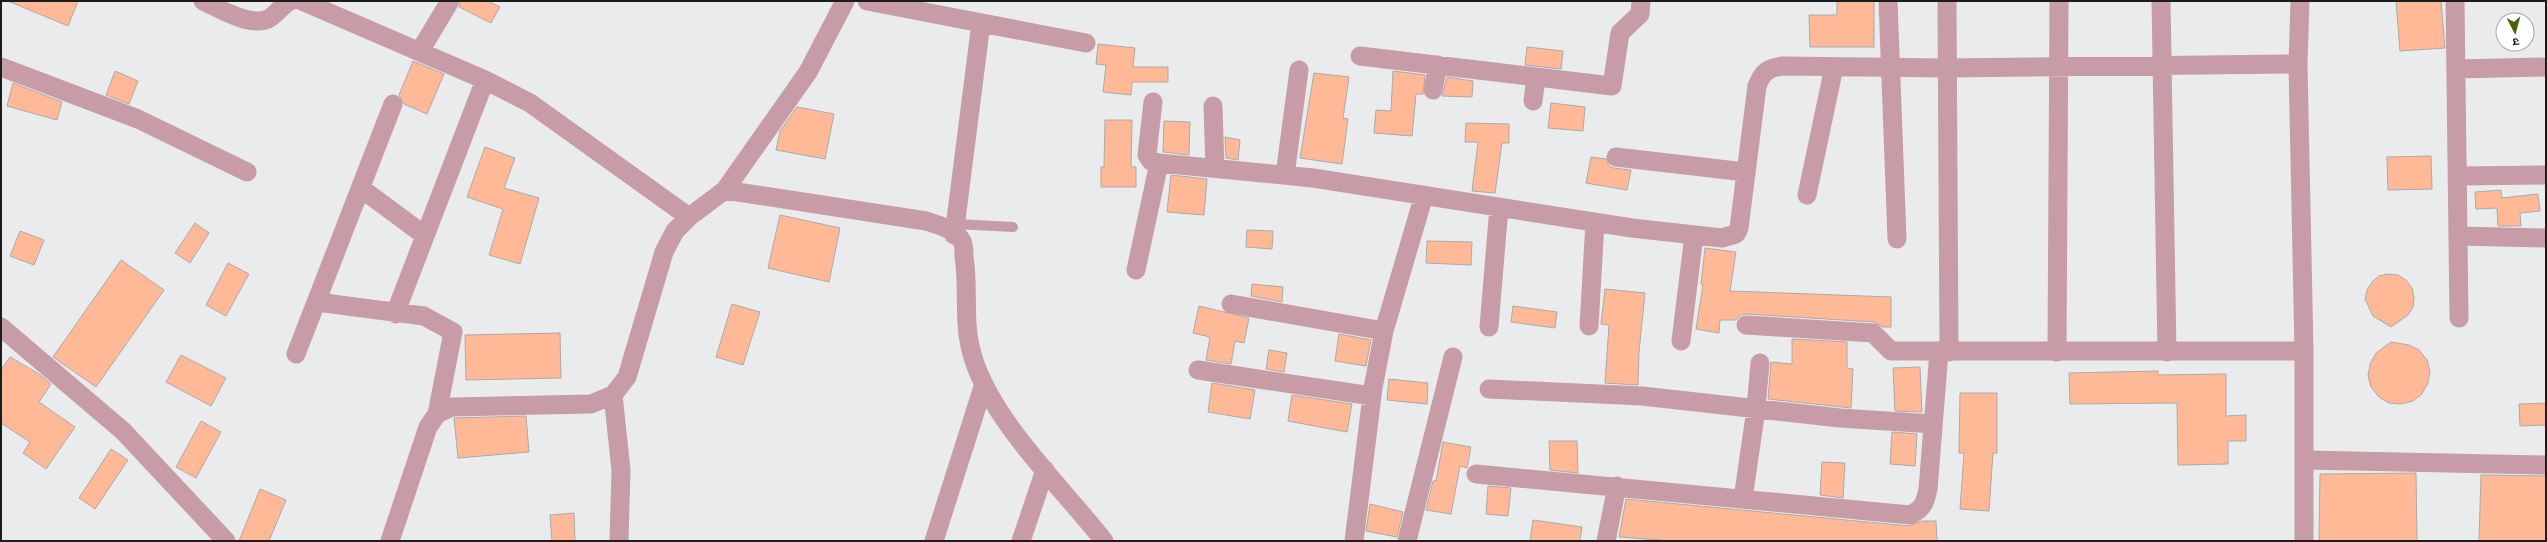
<svg xmlns="http://www.w3.org/2000/svg" width="2547" height="542" font-family="'Nunito Sans','Noto Sans Devanagari',sans-serif">
	<rect width="100%" height="100%" fill="#eaebec"/>
	<path fill="#ffb996" stroke="#abaaa9" d="M8 1H78L68 26Z
		M461 1H488L500 7 491 23 459 7Z
		M1837 1H1874V47H1810L1809 15H1837Z
		M2396 1H2441L2445 48 2400 51Z
		M1098 44 1135 48 1133 67H1168V82H1132L1131 95 1103 92 1106 65 1096 64Z
		M1527 47 1563 51 1561 69 1525 65Z
		M413 61 444 74 427 114 404 104 399 95Z
		M115 71 138 81 129 104 106 95Z
		M1393 71 1425 75 1423 94H1416L1412 136 1374 133 1376 110 1391 111Z
		M1314 73 1349 77 1343 118 1348 119 1342 164 1300 158Z
		M1447 77 1473 81 1472 97 1442 96Z
		M13 83 62 102 57 120 7 106Z
		M1551 103 1585 107 1583 131 1548 128Z
		M797 107 834 114 825 159 776 150 780 131Z
		M1105 120H1132L1131 167H1136V187H1101V167H1104Z
		M1164 121 1190 122 1189 155 1163 152Z
		M1466 123 1509 124V143H1502L1495 193 1472 191 1478 142H1465Z
		M1225 137 1240 140 1238 160 1226 158Z
		M485 147 515 158 504 188 539 198 520 264 489 255 503 209 467 197Z
		M2431 156 2432 189 2388 190 2387 157Z
		M1591 157 1606 159 1609 166 1614 168 1631 170 1627 190 1586 183Z
		M1171 175 1207 179 1204 215 1167 212Z
		M2501 190 2502 198 2538 194 2540 211 2520 213 2521 226H2498L2497 208 2476 209 2475 192Z
		M780 215 840 228 829 282 768 268Z
		M195 223 209 233 190 263 175 253Z
		M1247 230 1273 231 1272 249 1246 247Z
		M20 231 44 240 34 265 10 256Z
		M1427 241 1472 242 1471 265 1426 263Z
		M1705 248 1736 252 1730 291 1891 297V327H1883L1874 322 1747 314 1741 315 1736 320H1720L1719 333 1696 329 1703 285 1701 284Z
		M121 260 164 290 96 387 53 357Z
		M228 263 249 274 226 316 206 305Z
		M2388 274 2398 275 2406 280 2412 288 2414 297 2413 307 2408 315 2391 327 2373 316 2365 299 2367 290 2372 282 2379 276Z
		M1252 284 1283 287 1282 302 1251 296Z
		M1605 289 1645 293 1639 352 1638 385 1605 383 1609 325 1601 324Z
		M732 304 760 312 743 365 716 357Z
		M1199 306 1249 318 1244 343 1235 341 1231 364 1206 360 1210 337 1193 333Z
		M1513 306 1557 312 1555 328 1511 322Z
		M560 333 561 378 466 380 465 335Z
		M1339 334 1371 340 1366 366 1335 361Z
		M1792 339 1847 342V368L1853 369 1851 408 1768 399 1771 362 1792 364Z
		M2391 342 2409 345 2419 350 2427 360 2430 372 2428 383 2422 394 2413 401 2401 404 2389 403 2379 397 2371 387 2368 376 2370 364 2376 353Z
		M1269 350 1287 353 1284 372 1266 369Z
		M181 355 226 378 211 406 166 382Z
		M10 357 39 374 51 384 39 402 75 427 46 469 23 453 30 442 1 423V370Z
		M1920 367 1922 412 1895 411 1893 368Z
		M2158 371V375L2226 374V416L2246 415V441H2228V464L2178 465 2177 403 2070 404 2069 373Z
		M1389 379 1428 383 1427 404 1387 400Z
		M1212 383 1255 390 1250 419 1208 412Z
		M1960 393H1997V453H1993L1989 511 1960 509 1964 453H1959Z
		M1292 395 1352 404 1347 432 1288 421Z
		M2546 403V425L2520 426 2519 404Z
		M526 416 529 452 458 458 454 418Z
		M201 421 221 432 196 478 176 467Z
		M1892 432 1917 434 1915 466 1890 464Z
		M1549 441H1577L1578 473 1550 470Z
		M1443 442 1471 447 1467 468 1460 466 1451 514 1426 510 1433 481H1436Z
		M111 449 128 460 95 509 79 498Z
		M1822 462 1845 463 1843 498 1820 495Z
		M2416 473 2417 541H2319L2320 474Z
		M2481 475 2546 476V541H2479Z
		M1488 486 1511 488 1508 516 1486 514Z
		M260 489 286 500 269 541H239Z
		M1626 499 1909 526 1922 521H1936L1937 541H1672L1619 537Z
		M1370 504 1403 512 1397 537 1366 531Z
		M574 513 575 541H552L550 515Z
		M1533 520 1582 527 1580 541H1530Z"/>
	<g fill="none" stroke-linecap="round" stroke-linejoin="round">
		<path stroke="#c89ca6" stroke-width="10" d="M956 224 1013 227"/>
		<path stroke="#c89ca6" stroke-width="19" d="M203 1C220 9 250 27 268 19 276 15 282 5 290 1
			M302 1 485 80 530 103 689 217
			M867 1 1086 43
			M1888 1 1897 239
			M1947 1 1949 352
			M2161 1 2167 352
			M2300 1 2298 64 2304 351V541
			M2455 1 2459 318
			M420 51 450 1
			M1360 56 1612 86 1620 33 1640 14 1641 1
			M1 67 138 119 247 172
			M2456 69 2546 67
			M1433 90 1438 65
			M1533 101 1536 77
			M1153 102 1147 155 1151 161 1159 163 1313 178 1632 228 1722 238 1736 234 1739 228 1757 86C1763 71 1768 68 1783 66L1946 68 2298 64
			M1213 106 1215 168
			M1616 157 1745 172
			M1285 175 1299 70
			M2458 176 2546 175
			M362 189 424 235
			M725 190 926 221C938 225 955 229 962 241 964 245 964 252 964 257 969 287 963 320 971 350 987 417 1062 487 1104 541
			M1807 195 1834 67
			M954 235 981 23
			M2458 236 2546 238
			M1136 270 1159 163
			M317 302 424 316 453 332 437 414
			M1231 304 1384 331
			M395 314 485 80
			M1746 325 1873 333 1891 351H2304
			M1589 326 1595 222
			M1 327 123 431 226 541
			M1489 327 1499 207
			M1681 341 1694 235
			M2057 352 2059 1
			M296 354 393 104
			M1198 370 1372 396
			M1489 389 1642 396 1840 418 1933 424
			M613 395 621 470 619 541
			M2305 460 2546 465
			M1476 474 1910 515C1923 509 1925 503 1928 489L1939 352
			M1743 499 1756 409 1760 363
			M390 541 428 427 437 414 452 407 591 404 613 395 627 377 664 252 675 231 689 217 725 190 808 72 845 1
			M934 541 984 384
			M1021 541 1045 470
			M1354 541 1373 388 1384 331 1424 195
			M1407 541 1453 357
			M1606 541 1617 486"/>
	</g>
	<rect width="2547" height="542" fill="none" stroke="#1b1c1c" stroke-width="4"/>
	<g transform="translate(2515 32) rotate(174)"><circle r="19" fill="#ffffff" stroke="#a4a4a4"/>
	<path d="M0-3L7 15L0 10L-7 15Z" fill="#4a610d"/>
	<text y="-6" font-size="11" font-weight="bold" text-anchor="middle" fill="#1b1c1c">उ</text>
	</g>
</svg>
